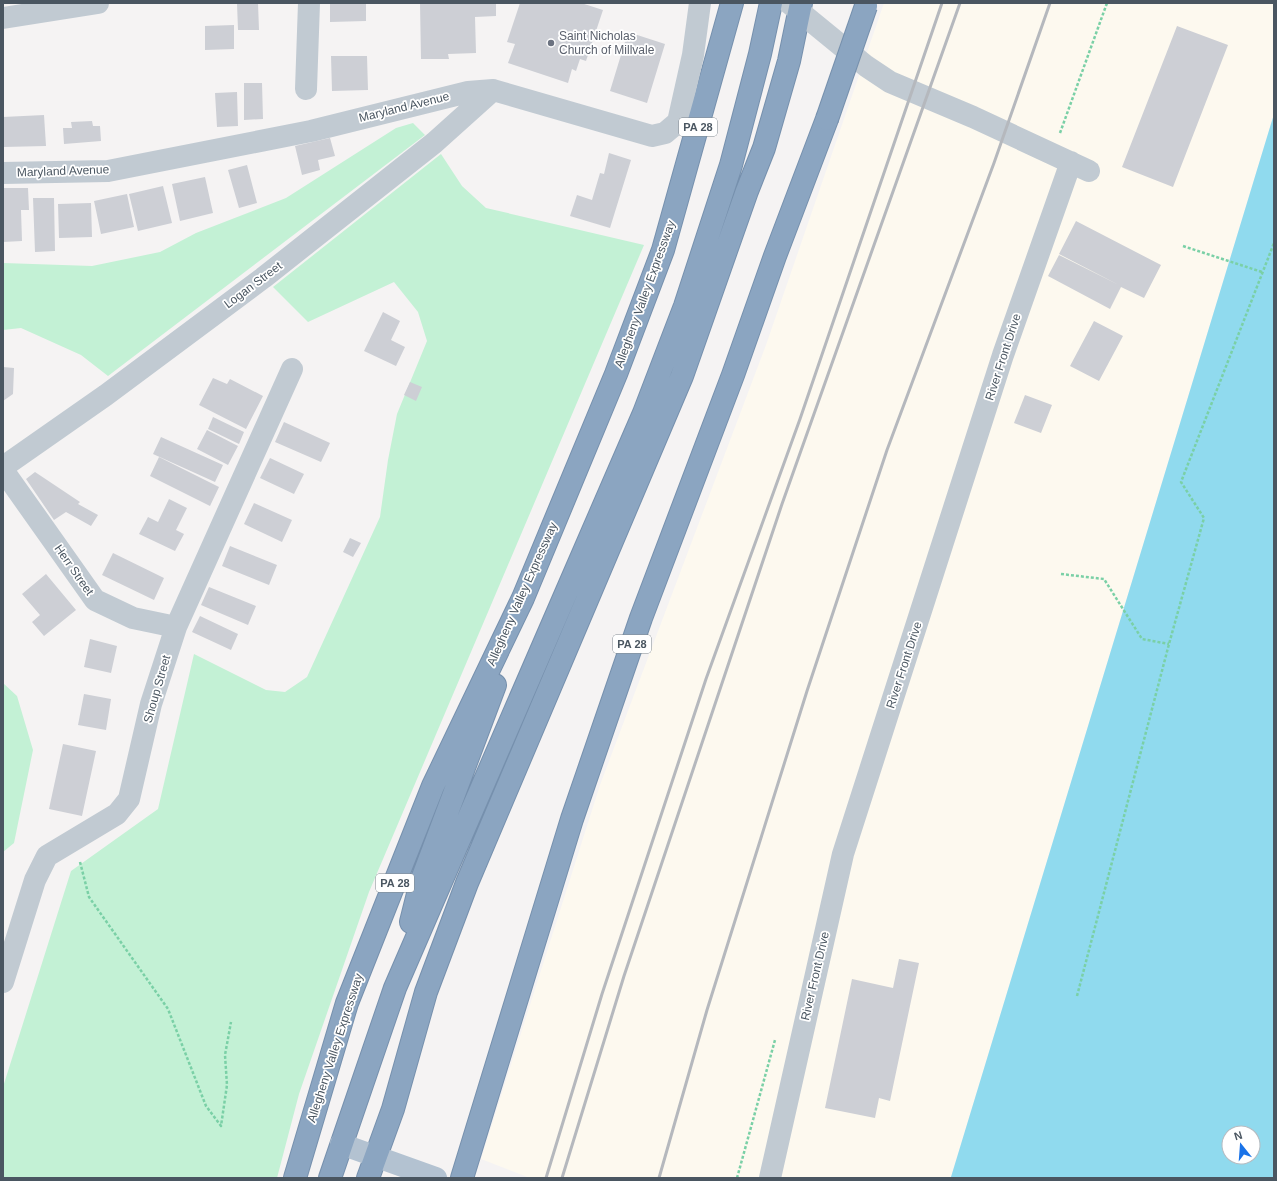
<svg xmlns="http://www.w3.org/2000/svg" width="1277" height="1181" font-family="Helvetica,sans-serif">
	<rect width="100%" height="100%" fill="#f5f3f3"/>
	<path fill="#fdf9ef" d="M884 3H1274V114L951 1177 530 1178 481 1159 600 785 766 345Z"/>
	<path fill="#c3f1d5" d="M413 123 425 135 108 376 81 355 21 328 3 330V263L92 266 160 252 196 233 286 198 396 128Z
		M441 154 462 186 486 208 644 245 369 892 299 1094 277 1178H3V1087L71 871 158 809 194 654 266 690 285 692 307 677 380 517 388 460 397 414 427 341 418 312 394 282 308 322 273 287Z
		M3 683 17 696 33 750 14 843 3 852Z"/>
	<path fill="#90daee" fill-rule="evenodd" d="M1274 114V1178H951V1177ZM1229 1133H1253V1157H1229Z"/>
	<path fill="#cdcfd5" d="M237 3H258L259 30H238Z
		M330 3H366V21L330 22Z
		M420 3H496V16L475 17 476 53 448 54 449 59H421Z
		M520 3H581L603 10 586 61 580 59 576 71 572 69 568 83 508 63 515 44 507 42Z
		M234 25V49L205 50V26Z
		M1177 26 1228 45 1173 187 1122 167Z
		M628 32 665 44 647 103 610 91Z
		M331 56H367L368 90 332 91Z
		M244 83H262L263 119 244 120Z
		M237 92 238 126 217 127 215 93Z
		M44 115 46 146 3 147V117Z
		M92 121 93 126H100L101 141 64 144 63 128H72L71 122Z
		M330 138 335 156 318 160 320 170 302 175 295 146Z
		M609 153 631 160 610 228 570 216 577 195 592 200 600 173 604 174Z
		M247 165 257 203 239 208 228 170Z
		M205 177 213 213 180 221 172 184Z
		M163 186 172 223 138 231 129 194Z
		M3 188H28L29 210H21L22 241 3 242Z
		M127 194 134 227 101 234 94 201Z
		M33 198H54L55 251 35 252Z
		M91 203 92 237 59 238 58 204Z
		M1076 221 1161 265 1144 298 1121 287 1110 309 1048 276 1059 255 1119 285 1059 254Z
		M383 312 400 321 391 340 405 347 396 366 364 351Z
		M1094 321 1123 336 1099 381 1070 366Z
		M3 367 14 368 13 394 3 401Z
		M213 378 227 384 230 379 263 396 246 429 199 405Z
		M410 382 422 387 416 401 404 395Z
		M1025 395 1052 405 1041 433 1014 423Z
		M213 417 244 432 239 444 208 429Z
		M284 422 330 443 321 462 275 442Z
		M207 430 238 446 228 465 197 449Z
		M161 437 223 465 215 482 153 454Z
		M159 457 219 487 210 506 150 476Z
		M270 458 304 474 294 494 260 478Z
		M35 472 80 502 78 504 98 515 91 526 66 512 54 520 26 479Z
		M169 499 187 508 176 530 184 534 175 551 139 534 148 517 158 522Z
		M254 503 292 520 282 542 244 524Z
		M350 538 361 543 353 557 343 552Z
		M230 546 277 565 269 585 222 566Z
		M113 553 164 578 154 600 102 575Z
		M46 574 76 610 44 636 32 622 40 615 22 594Z
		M209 587 256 606 248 625 201 605Z
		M200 616 238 634 231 650 192 632Z
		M90 639 117 646 111 673 84 667Z
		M84 694 111 699 106 730 78 725Z
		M63 744 96 751 82 816 49 809Z
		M899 959 919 963 890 1101 879 1098 875 1118 825 1108 852 979 893 988Z"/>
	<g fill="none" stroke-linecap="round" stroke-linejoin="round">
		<g stroke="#7690ad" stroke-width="24">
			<path id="highway" d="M411 922 421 882 495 685
				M295 1178 347 1003 433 786 523 598 616 374 663 250 732 3
				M330 1178 395 988 644 413 685 306 731 165 760 54 771 3
				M368 1178 393 1109 426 992 467 883 682 376 747 191 764 148 789 61 801 3
				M462 1178 572 819 641 618 733 375 775 256 827 119"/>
		</g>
		<path stroke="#7ad0a6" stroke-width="2.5" stroke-dasharray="3 2" stroke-linecap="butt" d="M1060 133 1107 3
			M1183 246 1262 272
			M1061 574 1104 579 1142 639 1169 644
			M80 862 89 897 168 1009 206 1106 221 1126 227 1085 225 1055 231 1022
			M1077 996 1169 644 1204 518 1181 482 1274 243
			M737 1178 775 1040"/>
		<path stroke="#c1cad2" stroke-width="22" d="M789 3 866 66 890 82 973 117 1089 171
			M3 18 98 3
			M306 89 309 3
			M3 173 108 171 311 131 468 92 493 90 652 136 665 133 678 122 693 55 700 3
			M3 467 106 395 263 278 434 143 493 90
			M3 470 95 600 133 618 176 627
			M3 982 35 880 47 856 117 814 129 799 151 704 176 627 292 369
			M770 1178 843 854 1003 355 1071 162"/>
		<path stroke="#b3c2d1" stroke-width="22" d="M341 1144 436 1178"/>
		<use href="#highway" stroke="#8ba5c1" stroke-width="22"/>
		<path stroke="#b5b8bd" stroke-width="3" d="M546 1178 602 994 706 679 800 419 942 3
			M562 1178 624 976 782 504 960 3
			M659 1178 707 1010 807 691 887 450 994 163 1050 3"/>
		<g stroke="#7690ad" stroke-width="24" stroke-linecap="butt">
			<path id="highway-bridge" d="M827 119 866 6"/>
		</g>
		<use href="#highway-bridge" stroke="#8ba5c1" stroke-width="22"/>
	</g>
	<circle fill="#6b7280" stroke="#fff" stroke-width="1.5" cx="551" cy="43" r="4"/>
	<g text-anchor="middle" stroke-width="3.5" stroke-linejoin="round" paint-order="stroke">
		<g fill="#fff" stroke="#808990" stroke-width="1">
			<rect x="679" y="118" width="38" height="18" rx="3"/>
			<rect x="613" y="635" width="38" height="18" rx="3"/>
			<rect x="376" y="874" width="38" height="18" rx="3"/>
		</g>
		<g font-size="11" font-weight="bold" fill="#4a5661">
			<text x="698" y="131">PA 28</text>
			<text x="632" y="648">PA 28</text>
			<text x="395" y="887">PA 28</text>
		</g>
		<g font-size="12" fill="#5b616d" stroke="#fff" text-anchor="start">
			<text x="559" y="40">Saint Nicholas<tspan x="559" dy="14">Church of Millvale</tspan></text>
		</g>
		<g font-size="12" fill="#4a5661" stroke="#fff">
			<text transform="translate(404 107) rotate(-14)" y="4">Maryland Avenue</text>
			<text transform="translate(63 171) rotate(-2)" y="4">Maryland Avenue</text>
			<text transform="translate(253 285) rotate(-37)" y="4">Logan Street</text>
			<text transform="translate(645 294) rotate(-70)" y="4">Allegheny Valley Expressway</text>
			<text transform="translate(1003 357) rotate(-72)" y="4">River Front Drive</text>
			<text transform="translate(74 570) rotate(55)" y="4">Herr Street</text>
			<text transform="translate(522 594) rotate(-66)" y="4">Allegheny Valley Expressway</text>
			<text transform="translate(904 665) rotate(-72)" y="4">River Front Drive</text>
			<text transform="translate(157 689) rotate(-74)" y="4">Shoup Street</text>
			<text transform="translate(815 976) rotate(-77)" y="4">River Front Drive</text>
			<text transform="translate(335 1048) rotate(-72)" y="4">Allegheny Valley Expressway</text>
		</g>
	</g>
	<rect width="1277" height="1181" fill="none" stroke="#4a5661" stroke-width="8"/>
	<g transform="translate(1241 1145) rotate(343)"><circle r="19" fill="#ffffff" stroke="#b7bbc0"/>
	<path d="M0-3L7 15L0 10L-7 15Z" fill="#1a73e8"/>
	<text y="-6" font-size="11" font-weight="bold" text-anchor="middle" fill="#4a5661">N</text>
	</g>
</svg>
